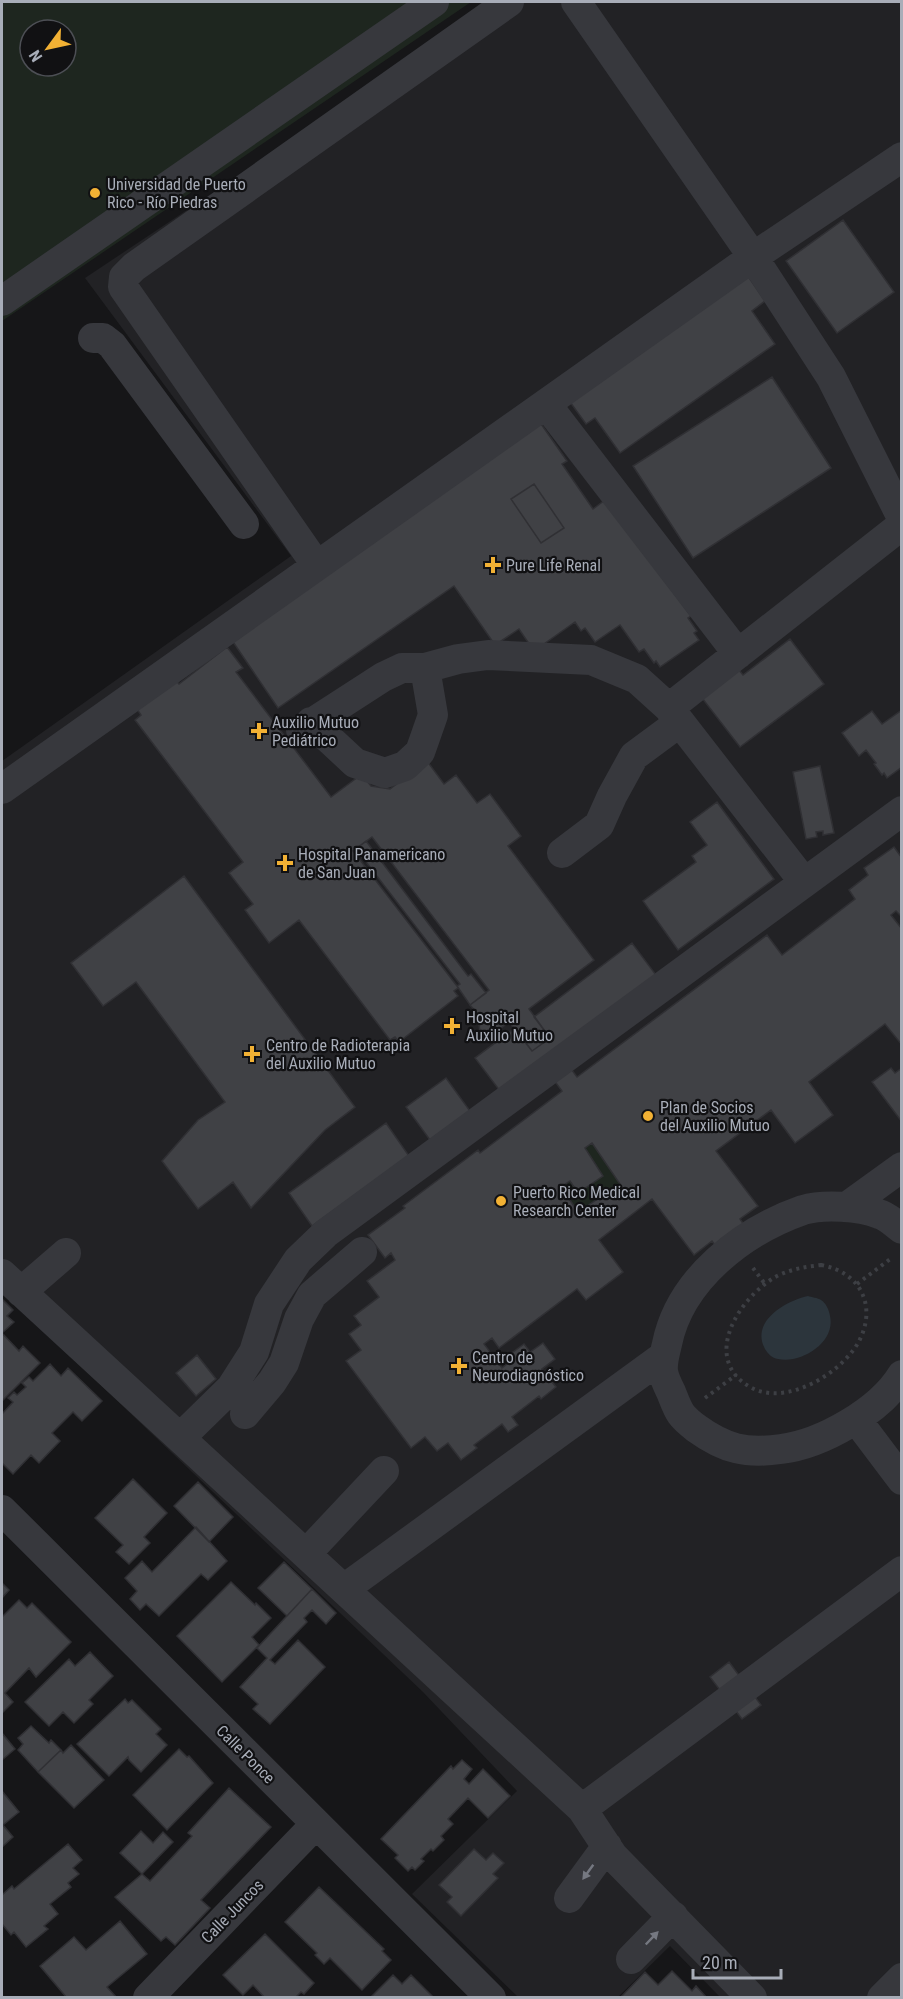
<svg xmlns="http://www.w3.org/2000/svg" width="903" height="1999" font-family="'Roboto Condensed',sans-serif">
	<rect width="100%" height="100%" fill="#161618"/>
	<path fill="#222225" d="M499 2H901V1997H720L670 1946 618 1997H518L412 1894 517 1791 423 1692 2 1291V761L291 556 85 278Z"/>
	<path fill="#1e261f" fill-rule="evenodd" d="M2 2H471L2 321ZM30 30H66V66H30Z
		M592 1143 620 1184 578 1212 561 1187 585 1148Z"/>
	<path fill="#2c353c" d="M808 1296C811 1297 818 1298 821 1300 826 1303 829 1310 830 1316 836 1342 802 1364 778 1359 772 1358 768 1354 765 1349 750 1321 786 1301 808 1296Z"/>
	<path fill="#404145" stroke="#303034" stroke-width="1.5" fill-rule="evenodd" d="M843 220 894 292 837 333 786 261Z
		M748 276 765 301 752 311 775 344 620 453 595 418 586 424 570 402Z
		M772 377 831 468 693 558 633 466Z
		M539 421 567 461 562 464 593 509 605 500 691 616 688 618 697 631 694 633 699 640 660 667 656 661 654 663 644 649 639 652 620 625 595 642 585 628 581 631 575 622 534 651 519 629 495 645 454 586 278 708 229 636ZM534 484 564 528 541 543 511 499Z
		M534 484 564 528 541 543 511 499Z
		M790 639 824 684 740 747 702 698 739 670 743 675Z
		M227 647 243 668 236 672 331 797 362 774 371 786 390 789 427 761 444 784 456 775 477 803 490 794 521 836 508 846 594 960 529 1009 550 1038 532 1051 509 1022 492 1035H486L480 1031 479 1025 483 1020 470 1005 489 990 372 837 353 851 457 986 458 988 454 991 458 996 399 1042 395 1037 390 1040 299 920 269 943 245 910 253 904 229 873 243 862 135 720 141 715 137 709 175 679 179 684Z
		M902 710V767L887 778 884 773 882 775 874 764 876 763 866 750 859 756 842 733 872 711 882 724Z
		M820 766 834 833 823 835V831L816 832 817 837 806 839 793 772Z
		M717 802 774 879 678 950 643 901 696 862 692 856 707 845 690 822Z
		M366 841 468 976 471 974 486 993 470 1005 457 986 460 984 356 849Z
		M894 847 902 858V917L896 911 891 915 902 929V1045L885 1024 809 1082 833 1115 795 1143 771 1110 716 1151 758 1206 740 1219 751 1235 723 1256 712 1241 694 1255 652 1199 599 1240 623 1272 586 1300 577 1289 499 1348 492 1338 484 1344 502 1368 513 1359 509 1355 524 1344 530 1352 543 1343 555 1359 542 1369 556 1387 541 1399 539 1396 512 1417 518 1425 508 1432 502 1424 474 1445 477 1448 461 1460 448 1443 437 1451 425 1437 411 1448 346 1361 361 1350 349 1334 361 1325 354 1316 379 1297 367 1281 395 1260 391 1253 385 1258 368 1235 405 1208 403 1206 478 1150 480 1153 562 1091 540 1061 500 1091 475 1058 515 1028 532 1051 550 1038 534 1017 632 943 656 975 557 1050 577 1077 767 935 782 955 855 899 849 890 868 875 864 868ZM592 1143 620 1184 578 1212 561 1187 570 1181 578 1193 603 1176 585 1148Z
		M184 876 355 1107 325 1130 251 1208 233 1182 198 1209 162 1161 198 1120 225 1102 136 982 103 1006 71 963Z
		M891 1068 895 1073 902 1068V1122L872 1082Z
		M446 1078 470 1111 430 1140 406 1107Z
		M386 1123 409 1156 312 1226 289 1193Z
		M2 1299 13 1310 7 1316 14 1322 2 1333 19 1351 23 1346 40 1363 2 1401Z
		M197 1355 216 1379 196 1396 176 1373Z
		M50 1364 61 1376 68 1368 102 1401 82 1421 73 1412 52 1433 60 1441 39 1463 31 1455 13 1474 2 1463V1414L13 1402 8 1398 14 1392 17 1395 26 1387 22 1383 29 1377 33 1381Z
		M133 1479 167 1513 144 1537 150 1543 129 1564 116 1552 123 1545 95 1518Z
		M198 1482 233 1517 209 1542 174 1506Z
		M196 1527 227 1561 208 1580 201 1574 159 1616 146 1604 140 1610 130 1599 137 1591 125 1578 142 1561 152 1572Z
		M284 1562 312 1589 287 1616 258 1588Z
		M231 1582 255 1605 256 1603 271 1618 252 1637 259 1645 222 1682 177 1636Z
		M2 1583 9 1590 2 1598Z
		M312 1589 336 1613 326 1624 312 1610 304 1618 307 1622 270 1660 275 1664 298 1640 325 1667 270 1724 253 1709 258 1704 240 1687 267 1658 257 1648Z
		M19 1600 27 1608 32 1603 71 1642 36 1677 29 1668 5 1693 13 1702 2 1713V1617Z
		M90 1652 113 1676 89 1700 93 1704 74 1723 63 1712 49 1726 25 1702 69 1659 75 1666Z
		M729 1662 761 1705 742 1719 710 1677Z
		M125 1699 128 1703 132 1700 161 1729 156 1734 167 1745 141 1772 129 1760 128 1757 109 1776 77 1744Z
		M31 1726 49 1743 51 1740 61 1750 38 1772 18 1750 23 1744 18 1738Z
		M2 1733 15 1749 2 1760Z
		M71 1745 104 1780 74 1808 38 1772 61 1750 63 1753Z
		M179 1749 187 1757 189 1756 213 1783 167 1830 133 1795Z
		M462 1760 472 1769 464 1779 469 1784 483 1769 510 1796 488 1818 468 1798 448 1819 453 1824 441 1836 444 1840 433 1851 431 1849 421 1859 424 1861 415 1870 412 1867 408 1871 395 1858 398 1855 381 1839 451 1766 453 1769Z
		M229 1788 271 1827 201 1900 210 1908 175 1945 166 1937 161 1941 115 1897 142 1874 150 1881 192 1836 188 1833Z
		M2 1791 19 1812 3 1825 13 1837 2 1847Z
		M141 1831 153 1843 163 1832 173 1842 142 1874 120 1853Z
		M68 1844 82 1860 73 1868 79 1874 68 1883 71 1887 50 1904 58 1914 44 1926 48 1929 26 1947 14 1932 11 1935 2 1924V1895L12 1886 14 1889Z
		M474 1849 486 1860 493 1853 504 1863 493 1874 498 1878 461 1916 447 1902 452 1897 439 1885Z
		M319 1887 384 1949 382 1951 391 1960 362 1990 330 1958 324 1964 315 1955 317 1953 285 1922Z
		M120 1921 147 1954 107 1987 117 1998H67L40 1966 74 1937 86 1950Z
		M265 1934 314 1983 304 1994 301 1992 295 1998H265L253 1985 243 1995 223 1975Z
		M672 1971 692 1991 696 1986 707 1998H620L645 1972 658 1985Z
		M393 1975 402 1984 411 1975 434 1998H370Z"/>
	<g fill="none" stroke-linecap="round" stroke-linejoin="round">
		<path stroke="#3d3f44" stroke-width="4" stroke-dasharray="3 4.5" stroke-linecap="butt" d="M821 1265C861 1272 878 1307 858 1343 840 1374 787 1406 752 1388 699 1360 739 1297 777 1276 791 1269 805 1267 821 1265Z
			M753 1268 765 1284
			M857 1284 893 1257
			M705 1398 736 1375"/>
		<path stroke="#37383d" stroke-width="30" d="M576 2 753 257 831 377 902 518
			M2 301 434 2
			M93 338H103L112 345 244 524
			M546 404 738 654
			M317 566 123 287 124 277 134 267 509 2
			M311 722 355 763 385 773 405 766 420 752 426 735 433 715 425 668
			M301 730 383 677 402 668H425L458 659 488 655 591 660 637 679 669 708
			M2 789 753 257 902 157
			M902 811 326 1233 298 1260 269 1304 254 1352 231 1388 180 1438 582 1809 902 1571
			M562 853 599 825 612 796 634 756 680 722
			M804 882 669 708 902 525
			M848 1206 902 1167
			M902 1229C895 1224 887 1216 879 1214 860 1206 823 1204 803 1210 743 1231 680 1279 667 1344 665 1353 662 1362 663 1371 664 1378 668 1386 671 1392 679 1412 679 1415 696 1428 725 1449 746 1454 781 1449 822 1444 880 1411 902 1375
			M2 1274 180 1438
			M21 1292 66 1253
			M245 1414 272 1382 284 1363 299 1319 312 1295 362 1252
			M856 1419 902 1480
			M2 1510 491 1998
			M306 1554 384 1471
			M344 1589 664 1356
			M582 1809 613 1856 752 1998
			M569 1898 607 1846
			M631 1959 673 1916
			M148 1998 316 1824
			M882 1998 902 1978"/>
	</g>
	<defs><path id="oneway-solid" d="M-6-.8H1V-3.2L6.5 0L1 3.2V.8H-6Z" transform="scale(1.5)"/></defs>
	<g fill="#757881">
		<use href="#oneway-solid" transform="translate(588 1872) rotate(126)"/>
		<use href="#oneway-solid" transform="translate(652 1938) rotate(-46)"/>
	</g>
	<g fill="#f2b134" stroke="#111113" stroke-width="2">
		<circle cx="95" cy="193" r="6"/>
		<path d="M490 556h6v6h6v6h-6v6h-6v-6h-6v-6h6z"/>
		<path d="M256 722h6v6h6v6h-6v6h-6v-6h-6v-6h6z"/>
		<path d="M282 854h6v6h6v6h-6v6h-6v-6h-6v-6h6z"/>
		<path d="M449 1017h6v6h6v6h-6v6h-6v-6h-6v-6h6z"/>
		<path d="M249 1045h6v6h6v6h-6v6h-6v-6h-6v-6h6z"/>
		<circle cx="648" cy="1116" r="6"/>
		<circle cx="501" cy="1201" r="6"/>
		<path d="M456 1357h6v6h6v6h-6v6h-6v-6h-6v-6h6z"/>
	</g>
	<g text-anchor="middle" stroke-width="4.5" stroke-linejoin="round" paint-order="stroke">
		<g font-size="16" fill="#a8adb8" stroke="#111113" text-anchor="start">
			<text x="107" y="190">Universidad de Puerto<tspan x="107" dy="18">Rico - Río Piedras</tspan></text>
			<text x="506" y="571">Pure Life Renal</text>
			<text x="272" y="728">Auxilio Mutuo<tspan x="272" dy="18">Pediátrico</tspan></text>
			<text x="298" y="860">Hospital Panamericano<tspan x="298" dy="18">de San Juan</tspan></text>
			<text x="466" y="1023">Hospital<tspan x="466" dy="18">Auxilio Mutuo</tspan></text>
			<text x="266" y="1051">Centro de Radioterapia<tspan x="266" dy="18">del Auxilio Mutuo</tspan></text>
			<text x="660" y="1113">Plan de Socios<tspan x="660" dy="18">del Auxilio Mutuo</tspan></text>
			<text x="513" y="1198">Puerto Rico Medical<tspan x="513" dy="18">Research Center</tspan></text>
			<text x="472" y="1363">Centro de<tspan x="472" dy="18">Neurodiagnóstico</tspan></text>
		</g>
		<g font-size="16" fill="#a8adb8" stroke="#111113">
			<text transform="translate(246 1754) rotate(45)" y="6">Calle Ponce</text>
			<text transform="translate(232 1911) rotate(-46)" y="6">Calle Juncos</text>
		</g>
	</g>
	<rect width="903" height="1999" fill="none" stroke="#a8adb8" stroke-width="6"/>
	<g transform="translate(48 48) rotate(237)"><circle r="28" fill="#111113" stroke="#4d4f55" stroke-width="1.5"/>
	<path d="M0-4.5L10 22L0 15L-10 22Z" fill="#f2b134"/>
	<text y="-9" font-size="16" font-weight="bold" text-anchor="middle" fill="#a8adb8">N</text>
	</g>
	<path d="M693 1969v9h88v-9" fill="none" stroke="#a8adb8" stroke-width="3"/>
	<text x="702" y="1969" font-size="18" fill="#a8adb8" stroke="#111113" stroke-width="4.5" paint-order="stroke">20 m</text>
</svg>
